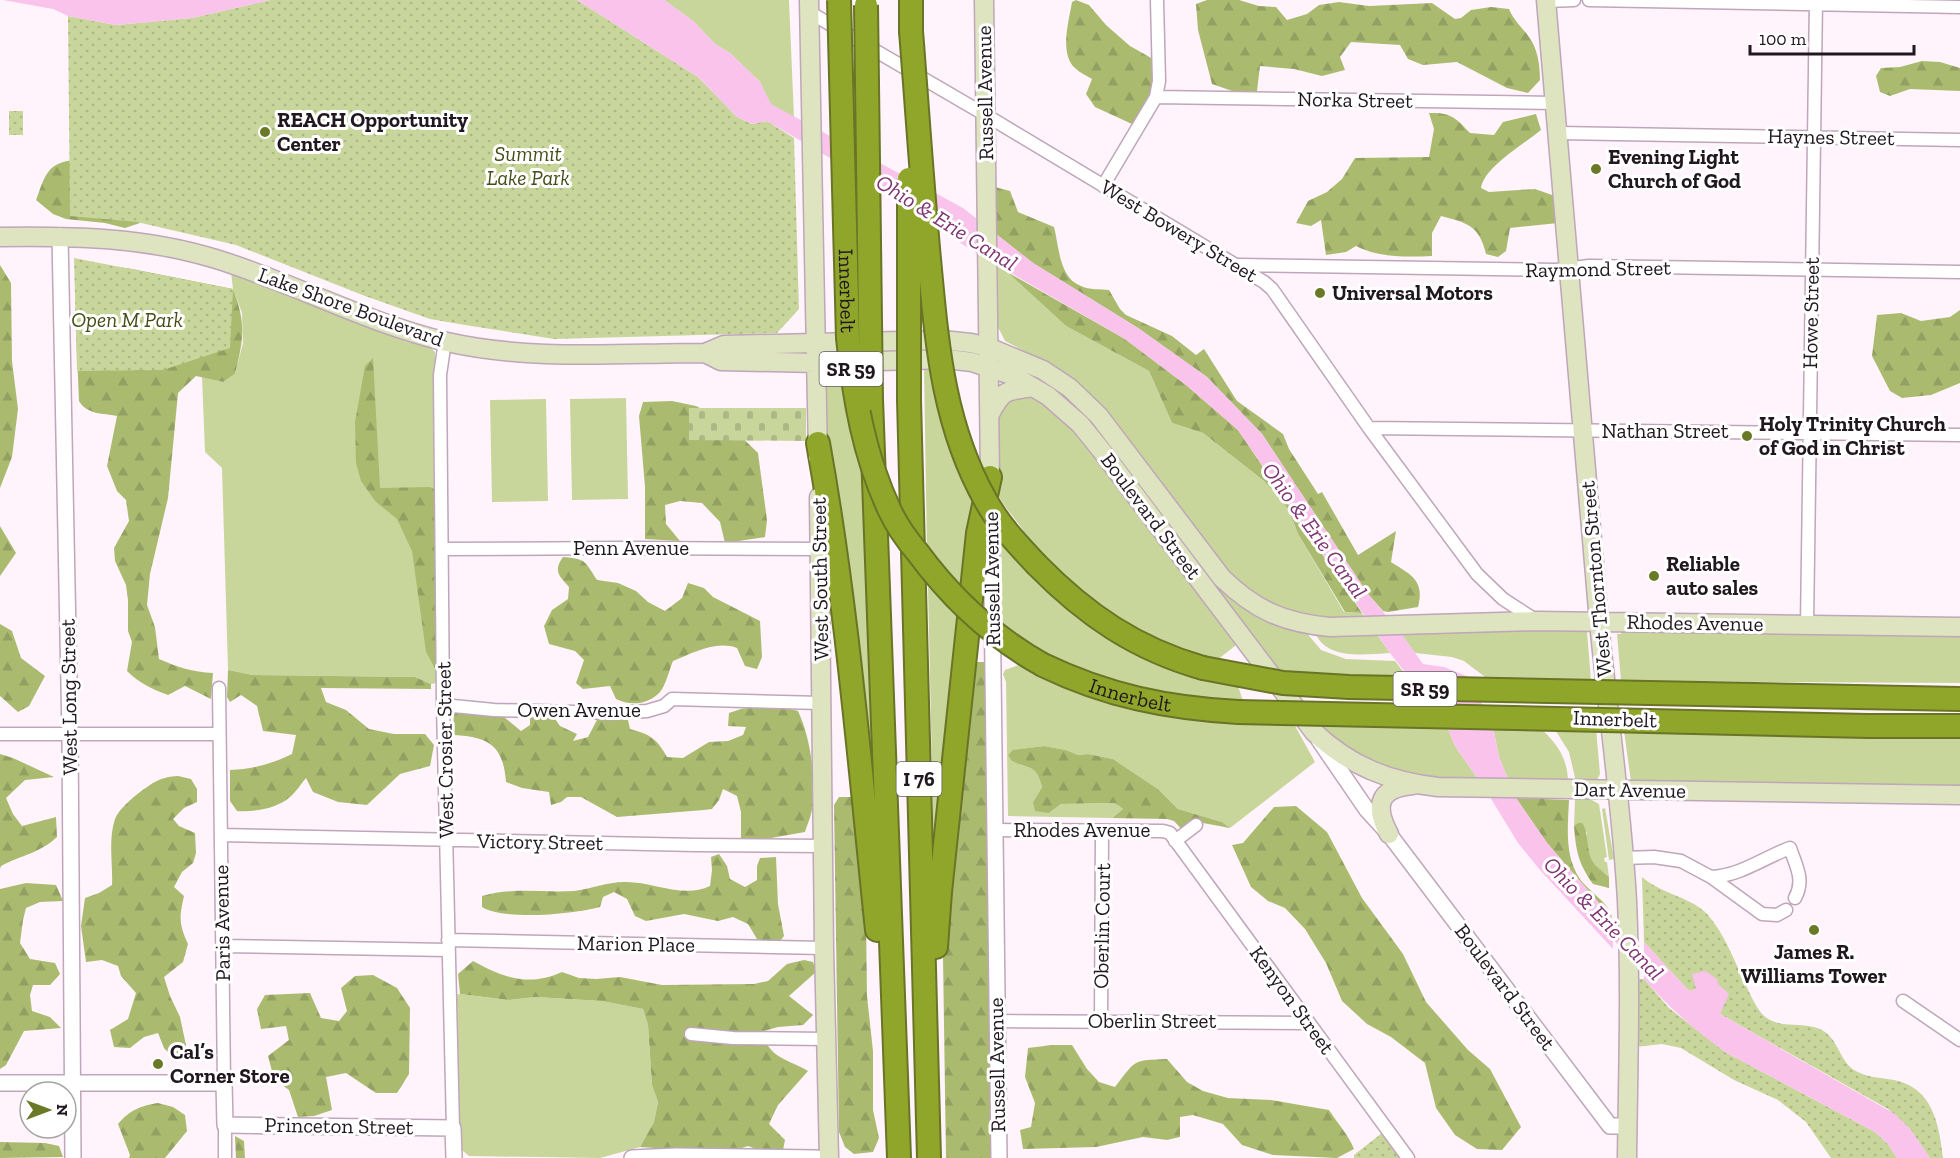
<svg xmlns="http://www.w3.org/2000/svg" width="1960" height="1158" font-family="'Zilla Slab',serif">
	<defs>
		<pattern id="forest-firs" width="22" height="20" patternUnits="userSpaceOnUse" patternTransform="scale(1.5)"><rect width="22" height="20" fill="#aabb70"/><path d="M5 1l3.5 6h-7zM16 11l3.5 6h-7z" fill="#92a061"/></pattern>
		<pattern id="cemetery-stones" width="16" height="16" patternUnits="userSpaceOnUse" patternTransform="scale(1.5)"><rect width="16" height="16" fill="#c8d69b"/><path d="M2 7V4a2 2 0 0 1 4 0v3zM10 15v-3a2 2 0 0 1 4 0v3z" fill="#acb785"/></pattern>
		<pattern id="park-dots" width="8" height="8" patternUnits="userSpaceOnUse" patternTransform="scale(1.5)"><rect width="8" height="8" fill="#c8d69b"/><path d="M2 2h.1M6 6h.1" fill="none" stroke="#acb785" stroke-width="1.8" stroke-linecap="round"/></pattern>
	</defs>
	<rect width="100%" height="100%" fill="#fff4fc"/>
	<path fill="#c8d69b" d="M664 0H789L794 118 770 104 760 82 730 53 715 44 693 21Z
		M997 266 1007 272 1066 326 1149 371 1172 423 1203 433 1264 481 1289 510 1298 534 1344 612 1362 613 1365 618 1328 621 1291 613 1253 597 1222 565 1102 406 1078 382 1055 367 1005 341 998 327Z
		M231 272 407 342 430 347 435 352 437 683 431 684 415 677 253 675 228 670 222 468 205 452 202 377 223 382 235 374 243 343 242 313 233 289Z
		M841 364 868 485 875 851 826 420 827 388 832 369Z
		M932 368 979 504 967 597 927 551 924 369Z
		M1019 394 1041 400 1069 421 1235 637V646L1217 660C1137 638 1068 595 1020 526 1014 517 1004 507 999 496 995 487 997 429 997 414L999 406Z
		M626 398 628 499 572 500 570 399Z
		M546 399 548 501 492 502 490 400Z
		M1001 538 1021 562 1215 681 1238 686 1243 701 1194 698 1127 686 1054 660 1002 628Z
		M1208 571 1306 632 1321 650 1346 659 1395 661 1409 679 1329 677 1275 671 1204 573Z
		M928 587 964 624 934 859Z
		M1461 629 1587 631 1591 681 1489 680 1464 661 1452 657 1415 653 1400 632Z
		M1621 630 1960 635V683L1621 681 1617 634H1621Z
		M1315 633H1376L1390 653C1365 654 1328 661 1315 633Z
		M1019 665C1103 718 1199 721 1294 724L1315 762 1230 828 1222 822 1178 809 1158 789 1113 759 1088 754 1078 755 1066 750 1044 746 1014 750 1021 765C1035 768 1039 773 1042 787L1033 802 1049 813 1061 804 1115 803 1123 809 1112 818 1008 816 1006 682 1003 674 1005 670Z
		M1318 725 1447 726 1455 746 1478 779H1427L1385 769 1329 738Z
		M1493 727 1540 728C1557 743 1568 759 1568 782L1508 779 1499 757Z
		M1554 728H1596L1600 774 1597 780 1576 782 1569 752Z
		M1624 731 1960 735V789L1631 782Z
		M1575 799H1590L1599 804 1607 857 1604 858 1605 862H1607L1609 877C1605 873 1600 871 1597 867 1588 858 1586 844 1587 832L1574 826Z
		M1605 808 1614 859 1609 860 1602 809Z
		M460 994 509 1000 535 997 602 1001 643 1009 648 1025 652 1085 658 1102 654 1122 640 1147 600 1158 469 1156 458 1147 454 995Z"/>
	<path fill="url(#forest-firs)" d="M1076 0 1089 5 1106 25 1130 46 1153 59 1154 87 1132 124 1095 107 1086 94 1092 79C1087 76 1080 73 1075 68 1059 53 1069 21 1072 2Z
		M1207 0H1239L1259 6 1276 7 1287 20 1307 14 1319 5 1339 2 1369 6 1432 3 1455 19 1461 18 1471 10 1491 7 1509 9C1514 21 1522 27 1529 37 1538 49 1540 66 1540 80L1528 93 1507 88 1457 62 1423 65 1408 59 1400 45 1351 42 1340 57 1345 70 1322 76 1294 69 1260 66 1257 91 1241 94 1212 84 1198 30 1196 4Z
		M1922 61 1940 62 1960 68V91L1910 89 1890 96 1880 92 1876 76 1881 68 1900 67Z
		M1429 113C1451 112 1456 118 1470 133L1494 135 1503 122 1536 114 1541 130C1524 144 1484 167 1481 188L1489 192 1535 189 1555 196 1558 223 1510 228 1506 251 1498 257 1486 254C1479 225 1467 223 1441 216L1432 233V256C1406 257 1380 258 1356 246L1346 252 1326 255 1321 220 1311 226 1296 223 1308 201 1327 192 1342 179 1355 158 1429 157 1434 129Z
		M77 160 140 223 125 228 105 223 66 219 53 214 36 200C45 175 48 161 77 160Z
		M995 187 1010 191 1018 212 1054 227C1059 246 1059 278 1081 286 1089 290 1101 289 1109 290L1120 309 1126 315 1172 336 1196 355 1204 349 1237 401 1283 434 1289 449 1318 494 1322 492 1358 555 1396 531 1391 562C1411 575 1425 580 1418 607L1388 612 1383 611 1368 594 1262 434 1207 377 1138 328 1033 263 996 234Z
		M0 265 11 283 12 361 18 409 12 457 0 488Z
		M127 268 233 289C246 323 244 338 235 374L223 382 196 376 178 393 168 498 150 574 147 605 155 627 159 659C177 667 193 672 213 673L211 699 185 686 168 695C152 689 139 683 127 671L132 642 128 631V600L126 585 115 561 114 548 129 521 126 500 117 491 107 466 117 416C103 413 87 415 79 401L75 309Z
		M1007 272 1125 339 1186 385 1238 430 1362 613 1345 612 1298 534 1289 510 1264 481 1203 433 1172 423 1149 371 1066 326Z
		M1960 310V383L1931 395 1902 398 1890 391 1872 356 1877 315 1901 313 1921 321 1950 317Z
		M373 358 380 488 430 487 436 490 437 672 426 652 412 551 397 519 375 501 361 481 356 463 355 422 365 366Z
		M672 401 696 406 724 420 758 453 767 520 765 537 725 543 720 522 702 503 680 501 665 505 666 524 680 541 645 539V487L639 416 643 402Z
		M0 526 16 553 0 576Z
		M563 557C586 559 584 560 597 580L618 583 636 591 648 602 665 611 682 598 688 583 704 588 713 597 760 621 762 657 757 669 745 666 737 648C716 640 693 653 673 661 669 670 666 685 660 692 648 705 630 706 616 699L610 686 583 689 576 683 584 660 575 651 549 644 544 626 552 610 568 599 569 587C559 576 553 571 563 557Z
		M0 624 12 631 21 658 45 676 29 706 18 712 0 696Z
		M973 662H986L993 1158H946L943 957 951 864Z
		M228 670 253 675 415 677 431 684V689L321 688 326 702 346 710 369 729 394 734H425L434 745 430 766 400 774 367 805 338 802 313 792 306 778C301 784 296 792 290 797 276 809 254 812 237 811L230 801V770C253 769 271 764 292 754L296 735 263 731 257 706 241 695 230 702 227 697Z
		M760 706 782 707 798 711C811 739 816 778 812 809 811 817 807 825 805 832L771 838H741V812L737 796 723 789 719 800 712 809 704 810 617 817 581 797H567L561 802 551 805 549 792 522 788 506 782C503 744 488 737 453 735L454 711 494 714 504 717 521 731 530 725V717L536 713 553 716 560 726 577 734 573 741 588 737 599 716H619L628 720 630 729C650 734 657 739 667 757L683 758 709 742 728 741 743 735 746 727 728 726 729 713 741 709Z
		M1044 746 1066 750 1078 755 1088 754 1113 759 1158 789 1178 809 1222 822 1230 828 1203 823 1188 836 1174 821 1167 819 1112 818 1123 809 1115 803 1061 804 1049 813 1035 811 1033 802 1042 787C1037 765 1030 769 1012 761L1008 755 1013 750Z
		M0 754 13 758 54 777 25 780 6 798 13 814 22 826 56 817 57 837C40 853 22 855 1 866L0 869Z
		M178 776 191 779 197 789V802L184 808 173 819 179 826 195 833 196 853 193 863 182 872 174 887 184 896C179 918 179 924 188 944L183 962 164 977 170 996 180 1017 187 1050 175 1060 164 1048 158 1033 144 1037 130 1048 114 1047 110 1030 128 1019 136 993 121 976 118 966 102 960 86 962 81 926 85 898 99 893 112 885C113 865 108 839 115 819 119 809 131 799 140 792 154 782 160 777 178 776Z
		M839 797H858L865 843 867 996 873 1051V1110L879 1138 873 1152 854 1154 845 1147 839 1132 834 805Z
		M1516 798 1569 800C1568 827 1564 855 1580 879 1588 891 1610 903 1612 918L1547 843Z
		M1296 806 1327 832 1362 898 1403 954 1426 1002 1468 1050 1490 1069 1521 1127 1502 1150 1477 1149 1455 1135 1436 1108 1425 1063 1391 1037 1367 1024 1342 1001 1326 963 1305 929 1285 908 1268 901 1251 887 1232 845 1243 843 1274 807Z
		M1578 823H1582C1589 831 1586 849 1592 860 1596 868 1603 871 1609 877V888L1593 884C1578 863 1576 851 1574 826Z
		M719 854 727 866 730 879 745 887 757 880V866L760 858 776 857 778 904 784 936 780 941 769 942 757 939 748 924 733 917 718 921 684 914 646 921 635 916 627 899 614 892 603 897 600 907C574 914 505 921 482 907V896C512 887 543 893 574 891 591 889 607 882 624 882 652 881 683 899 710 886L712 870 711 857Z
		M26 883 56 885 63 901 40 902 26 908 23 920 20 943 30 959 55 963 60 974 50 985H33L30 995 32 1011 50 1017 61 1028 24 1031 6 1065 0 1069V889Z
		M804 960 813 962 816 972 789 996 813 1015 803 1025 778 1027 760 1032C773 1060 783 1057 808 1071L778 1105 769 1124 785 1140 783 1150 764 1152 748 1146 727 1153 640 1147 654 1122 658 1102 652 1085 648 1025 643 1009 602 1001 535 997 509 1000 460 994 458 974 473 961C504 978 529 987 562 972L579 978 596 979 620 977 662 985 754 984 768 981 787 964Z
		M373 975 397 988 410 1008 409 1074 397 1093H376L346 1073 326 1077 332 1110 314 1116 298 1117 289 1090 274 1079 268 1056 289 1040 286 1026 261 1029 257 1009 265 995 310 993 321 1018 339 1021 347 1011 341 988 355 976Z
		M1052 1045H1072L1087 1069 1099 1082 1115 1087C1136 1060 1132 1060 1167 1059L1187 1082 1203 1091 1228 1098 1271 1100 1329 1110C1338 1124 1348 1134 1354 1149L1337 1158 1273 1155 1242 1145 1223 1124 1193 1115 1180 1117V1137L1167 1140 1143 1137 1096 1147 1023 1149 1020 1130 1031 1127 1035 1103 1025 1077 1028 1048Z
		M158 1103 173 1107 185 1115 187 1131 165 1158H129L130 1155 118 1124C130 1110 140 1106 158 1103Z
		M235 1136 244 1141 245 1158H236Z
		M0 1142 45 1143 59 1146 63 1157 0 1158Z"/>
	<path fill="url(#cemetery-stones)" d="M689 408H806V441L689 440Z"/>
	<path fill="url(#park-dots)" d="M270 0H577L698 77 737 117 752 124 767 121 794 138 799 309 777 333 554 339 465 325 430 319 365 296 236 245 137 222 70 216 68 16 116 25 192 18Z
		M9 111H23V135H9Z
		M74 258 233 289 230 348 163 370 77 371Z
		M1642 877C1661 894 1692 897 1708 915 1725 935 1734 960 1745 983 1750 994 1755 1006 1763 1015 1779 1030 1801 1021 1820 1029 1838 1037 1839 1060 1854 1070 1865 1077 1881 1078 1894 1080 1933 1088 1939 1124 1943 1158H1930L1910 1129 1888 1109 1720 1014 1696 989 1689 991 1644 942Z
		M1636 979H1644L1669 1008 1725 1052 1875 1132 1888 1144 1897 1158H1831L1806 1122 1778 1100 1734 1080 1681 1048 1662 1044 1636 1047Z
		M1382 1133 1401 1158H1354V1155Z"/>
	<path fill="#f9c3ec" d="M3 0H270L192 18 116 25 68 16 53 9Z
		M577 0H664L693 21 715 44 730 53 760 82 771 104 963 208 1033 263 1138 328 1207 377 1262 434 1368 594 1400 632 1423 664 1444 667 1469 677 1493 727 1499 757 1508 779H1478L1455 746 1447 726 1390 653 1238 430 1186 385 1125 339 976 253 830 158 767 121 752 124 737 117 698 77Z
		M1490 797 1516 798 1547 843 1612 918 1613 949 1540 870 1518 843Z
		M1644 942 1689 991 1696 989 1692 974 1706 971 1718 980 1717 983 1729 994 1720 1014 1895 1114 1910 1129 1930 1158H1897L1888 1144 1875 1132 1725 1052C1694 1029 1669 1008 1644 979Z"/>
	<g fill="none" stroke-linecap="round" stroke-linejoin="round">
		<path stroke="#f9c3ec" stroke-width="12" d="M1601 919 1655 973"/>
		<g stroke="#bfa6b8" stroke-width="15">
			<path id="minor" d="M1589 0 1960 7
				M1546 1 1574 0
				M809 12 984 114 1264 282 1272 289 1369 428 1477 574 1503 599 1537 621
				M1156 97 1555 103
				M1558 133 1960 140
				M1103 186 1156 97 1159 81 1157 0
				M1239 265 1556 270 1589 266 1960 272
				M445 341 440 375 443 705 453 1128
				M1369 428 1960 435
				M442 549 626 548 820 549
				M1807 625 1816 0
				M219 688 224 1083
				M443 705 494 710 613 713 647 711 664 706 672 699 821 703
				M0 734H219
				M995 830 1163 831 1170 833 1408 1158
				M221 835 696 845 823 846
				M1175 841 1196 825
				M1623 858 1654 857 1681 861 1711 877 1762 914 1777 915 1786 910
				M1711 877C1740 876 1763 858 1790 848 1796 866 1805 880 1795 898
				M448 940 824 948
				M222 946 448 950
				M1903 1001 1960 1040
				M996 1021 1308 1023
				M1101 1021 1102 831
				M691 1034 733 1038 826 1039
				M225 1125V1158"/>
		</g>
		<g stroke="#bfa6b8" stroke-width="18">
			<path id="tertiary" d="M60 236 70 735 73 1158
				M991 510 999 1158
				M1319 740 1367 810 1389 834 1610 1126H1627
				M0 1083H224L225 1125 453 1128 454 1158
				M632 1158 676 1156 817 1158"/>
		</g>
		<g stroke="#bfa6b8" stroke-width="21">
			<path id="secondary" d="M809 0 818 457
				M984 0 990 477
				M1546 0C1565 207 1580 415 1599 622 1608 715 1622 808 1627 901 1631 987 1628 1072 1627 1158
				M0 237C73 236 145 237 216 259 294 283 367 323 447 342 531 361 619 353 705 353L724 345 942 340 971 343 988 347 1043 370 1070 388 1099 416 1222 578C1255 610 1284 623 1330 627L1538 621 1960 627
				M705 353 721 361 816 363 946 359 972 362 1014 376 1048 396 1080 424 1101 450 1314 732C1350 766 1390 782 1438 787L1960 795
				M990 414C1003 389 1006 391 1033 387
				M819 497 824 948 829 1158
				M1389 834C1374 806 1378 788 1413 785"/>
		</g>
		<g stroke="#697426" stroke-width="26">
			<g id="motorway">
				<path d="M911 0V31"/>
				<path d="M871 399 899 1158"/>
				<path d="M909 400 929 1158"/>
				<path d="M818 443C847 604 860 768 877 930"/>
				<path d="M1037 565C1086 615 1136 649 1203 668"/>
				<path id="s1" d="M1043 665C1107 696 1168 708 1238 712"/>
				<path d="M1649 693 1960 699"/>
				<path d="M1650 721 1868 726H1960"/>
				<path d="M936 947 940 892 978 533 990 477"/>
			</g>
		</g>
		<use href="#minor" stroke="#fff" stroke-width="12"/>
		<use href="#tertiary" stroke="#fff" stroke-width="15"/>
		<use href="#secondary" stroke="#dee4bf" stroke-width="18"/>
		<use href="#motorway" stroke="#90a62a" stroke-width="22"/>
		<g stroke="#697426" stroke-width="26" stroke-linecap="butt">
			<g id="motorway-bridge">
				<path id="s2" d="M839 0 848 338C854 397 864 456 890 511 897 526 907 540 918 553 952 599 993 637 1043 665"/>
				<path d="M866 5 871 399"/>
				<path d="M911 31C917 107 922 183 929 259 937 344 943 425 986 501 999 525 1019 546 1037 565"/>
				<path d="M909 179V400"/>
				<path d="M1203 668 1283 683 1349 687 1649 693"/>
				<path d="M1238 712 1650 721"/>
			</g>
		</g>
		<use href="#motorway-bridge" stroke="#90a62a" stroke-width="22"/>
	</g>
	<g fill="#697926" stroke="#fff" stroke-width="2">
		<circle cx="265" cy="132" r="6"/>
		<circle cx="1596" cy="169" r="6"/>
		<circle cx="1320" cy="293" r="6"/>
		<circle cx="1747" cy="436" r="6"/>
		<circle cx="1654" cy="576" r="6"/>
		<circle cx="1814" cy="930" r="6"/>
		<circle cx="158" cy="1064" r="6"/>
	</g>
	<g text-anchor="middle" stroke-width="6" stroke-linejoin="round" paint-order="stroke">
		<g fill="#fff" stroke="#645d62" stroke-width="1.5">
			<rect x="819.5" y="352" width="63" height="34" rx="4.5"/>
			<rect x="1393.5" y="672" width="63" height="34" rx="4.5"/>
			<rect x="896.5" y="762" width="45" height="34" rx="4.5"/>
		</g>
		<g font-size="20" font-weight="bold" fill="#21181f">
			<text x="851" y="376">SR 59</text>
			<text x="1425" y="696">SR 59</text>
			<text x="919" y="786">I 76</text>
		</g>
		<g font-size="21" fill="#21181f" stroke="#fff">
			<text transform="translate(985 93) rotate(-91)" y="7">Russell Avenue</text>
			<text transform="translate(1355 100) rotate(1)" y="7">Norka Street</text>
			<text transform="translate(1831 137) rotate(1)" y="7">Haynes Street</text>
			<text transform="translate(1179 231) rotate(31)" y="7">West Bowery Street</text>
			<text transform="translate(1598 269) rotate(-1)" y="7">Raymond Street</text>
			<text dy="7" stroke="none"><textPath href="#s2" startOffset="291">Innerbelt</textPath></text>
			<text transform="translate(351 307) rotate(20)" y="7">Lake Shore Boulevard</text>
			<text transform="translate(1811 313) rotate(-89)" y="7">Howe Street</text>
			<text x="1665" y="438">Nathan Street</text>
			<text transform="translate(1151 516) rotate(53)" y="7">Boulevard Street</text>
			<text x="631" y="555">Penn Avenue</text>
			<text transform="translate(820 579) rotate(-91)" y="7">West South Street</text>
			<text transform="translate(992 579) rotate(-91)" y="7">Russell Avenue</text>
			<text transform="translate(1596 579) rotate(-95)" y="7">West Thornton Street</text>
			<text transform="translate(1695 623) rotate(1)" y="7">Rhodes Avenue</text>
			<text dy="7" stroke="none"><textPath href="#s1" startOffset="93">Innerbelt</textPath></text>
			<text transform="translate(69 697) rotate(-91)" y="7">West Long Street</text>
			<text x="579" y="717">Owen Avenue</text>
			<text transform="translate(1615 719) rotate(2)" y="7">Innerbelt</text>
			<text transform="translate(445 750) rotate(-91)" y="7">West Crosier Street</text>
			<text transform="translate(1630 790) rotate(1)" y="7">Dart Avenue</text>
			<text x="1082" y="837">Rhodes Avenue</text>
			<text transform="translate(540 842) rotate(1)" y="7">Victory Street</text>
			<text transform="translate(222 923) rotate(-91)" y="7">Paris Avenue</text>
			<text transform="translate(1102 926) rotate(-89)" y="7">Oberlin Court</text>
			<text transform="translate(636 944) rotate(1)" y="7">Marion Place</text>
			<text transform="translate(1505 987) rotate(53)" y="7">Boulevard Street</text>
			<text transform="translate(1292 1000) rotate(54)" y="7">Kenyon Street</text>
			<text x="1152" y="1028">Oberlin Street</text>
			<text transform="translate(997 1065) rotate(-91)" y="7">Russell Avenue</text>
			<text transform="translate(339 1126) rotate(1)" y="7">Princeton Street</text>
		</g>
		<g font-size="21" font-weight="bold" fill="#21181f" stroke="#fff" text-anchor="start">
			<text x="277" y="127">REACH Opportunity<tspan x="277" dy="24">Center</tspan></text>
			<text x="1608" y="164">Evening Light<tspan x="1608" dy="24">Church of God</tspan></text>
			<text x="1332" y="300">Universal Motors</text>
			<text x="1759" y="431">Holy Trinity Church<tspan x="1759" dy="24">of God in Christ</tspan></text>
			<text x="1666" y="571">Reliable<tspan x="1666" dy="24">auto sales</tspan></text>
			<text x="1814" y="959" text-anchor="middle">James R.<tspan x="1814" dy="24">Williams Tower</tspan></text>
			<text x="170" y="1059">Cal’s<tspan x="170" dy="24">Corner Store</tspan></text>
		</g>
		<g font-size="21" font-style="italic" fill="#444e17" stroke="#fff">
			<text x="528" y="161">Summit<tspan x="528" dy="24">Lake Park</tspan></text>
			<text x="127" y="327">Open M Park</text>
		</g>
		<g font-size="22" font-style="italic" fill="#803472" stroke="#fff">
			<text transform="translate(947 222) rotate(32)" y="8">Ohio &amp; Erie Canal</text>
			<text transform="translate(1315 530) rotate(54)" y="8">Ohio &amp; Erie Canal</text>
			<text transform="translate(1604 918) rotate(46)" y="8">Ohio &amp; Erie Canal</text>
		</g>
	</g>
	<g transform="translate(48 1110) rotate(90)"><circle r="28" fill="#ffffff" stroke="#a6a3a5" stroke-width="1.5"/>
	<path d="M0-4.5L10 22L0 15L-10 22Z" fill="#697926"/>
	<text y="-9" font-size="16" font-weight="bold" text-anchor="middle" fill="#21181f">N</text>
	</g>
	<path d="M1750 45v9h164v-9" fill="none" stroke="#21181f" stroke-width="3"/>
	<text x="1759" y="45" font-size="18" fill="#21181f" stroke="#ffffff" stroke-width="4.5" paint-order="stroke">100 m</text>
</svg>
